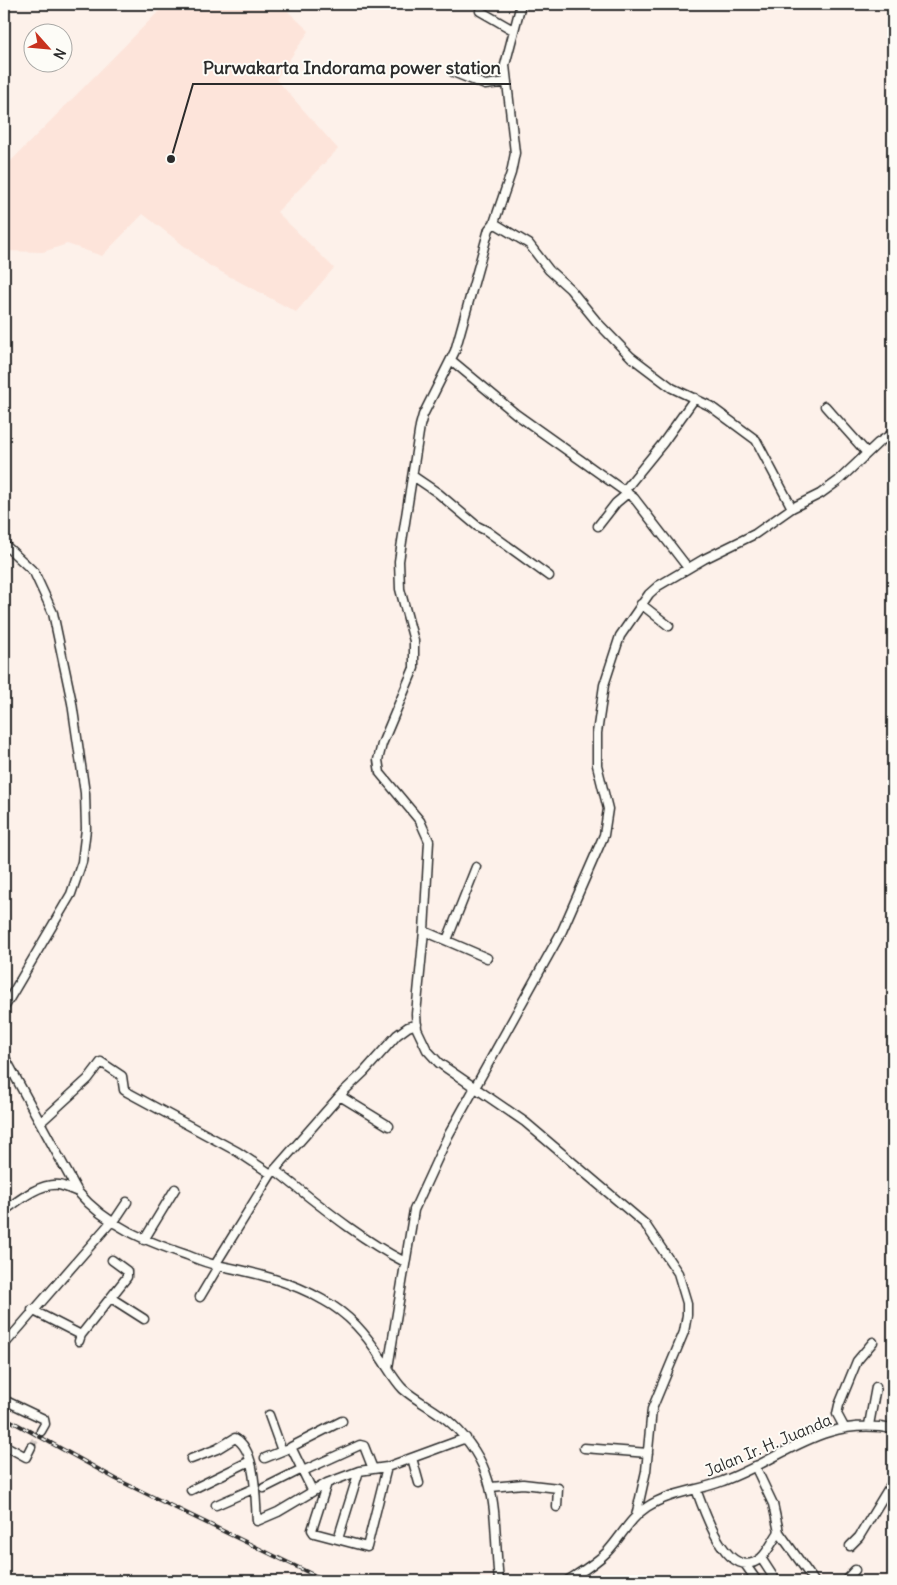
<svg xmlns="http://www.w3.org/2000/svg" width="897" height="1585" font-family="Delius,sans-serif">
	<rect width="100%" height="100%" fill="#fdf1ea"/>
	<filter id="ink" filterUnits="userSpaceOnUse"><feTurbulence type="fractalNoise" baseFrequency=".02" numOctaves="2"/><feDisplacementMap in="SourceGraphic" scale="10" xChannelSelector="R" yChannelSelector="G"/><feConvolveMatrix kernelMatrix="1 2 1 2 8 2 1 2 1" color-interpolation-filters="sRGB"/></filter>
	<g filter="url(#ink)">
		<path fill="#fde4da" d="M166 4H280L309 31 276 79 338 149 277 212 334 268 296 312 210 266 143 214 102 256 67 244 43 252 4 251V168Z"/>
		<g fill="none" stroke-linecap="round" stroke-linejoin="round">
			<path stroke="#d3c9c4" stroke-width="8" stroke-dasharray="8 4" stroke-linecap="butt" d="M31 1447 41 1431"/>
			<g stroke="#2b2b2b" stroke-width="11">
				<path id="minor" d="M521 4 505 65 515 153 511 173 494 223 489 229 455 351 423 415 420 426 399 561 400 589 414 641V668L382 744 378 760 380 773 420 821 429 841 424 931 416 1014 417 1029 427 1050 439 1063 525 1122 645 1224 678 1273 687 1303V1315L684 1332 652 1409 646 1471 636 1516
					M480 11 513 30
					M453 72 485 85 507 82
					M494 223 529 244 549 270 570 289 597 322 631 357 672 388 710 406 756 440 792 508
					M451 360 516 414 634 498 688 568
					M825 406 867 453
					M413 476 438 493 477 526 487 531 549 576
					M624 491 663 443 695 398
					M598 526 616 503 628 493
					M4 544 34 572 53 613 72 703 85 793 86 829 82 862 71 894 4 1008
					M641 604 669 626
					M424 931 487 958
					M447 940 476 867
					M4 1056 78 1192C107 1226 146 1241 187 1255 197 1259 206 1263 216 1265 252 1272 291 1281 323 1300 349 1314 366 1334 381 1358 388 1368 394 1380 403 1389 418 1402 437 1410 452 1424 503 1472 492 1518 499 1581
					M340 1096 389 1126
					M41 1122 88 1079 101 1062 122 1076 124 1090 127 1092 238 1152 271 1174 344 1091 364 1072 397 1035 408 1027 417 1024
					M275 1170C317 1203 358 1238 405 1262
					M4 1211C18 1201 39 1183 59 1185 65 1186 72 1190 78 1192
					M113 1223 127 1202
					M144 1240 175 1189
					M215 1265 271 1174
					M200 1297 219 1265
					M111 1298 144 1319
					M32 1310 81 1335 79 1341
					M81 1335 127 1277V1271L112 1260
					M4 1345 111 1222
					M388 1368 414 1210 448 1136 562 931 604 835 608 809 597 765V733L604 685 620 636 649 594 658 586 704 559 755 534 792 508 820 494 838 481 878 443 893 433
					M4 1400 44 1419 45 1424 41 1431
					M269 1415 282 1451
					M869 1425 876 1387
					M844 1427 837 1414 839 1405 857 1361 873 1342
					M4 1445 26 1457 31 1447
					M584 1448 648 1453
					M265 1458 287 1449
					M412 1458 419 1483
					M191 1459 217 1449 235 1438C257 1450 255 1499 257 1521L278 1512 327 1483 359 1471 387 1467 466 1438
					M755 1466 773 1504 779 1532 814 1581
					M303 1471 360 1445 364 1446 373 1469
					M327 1483 312 1530 314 1533 367 1547 387 1467
					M491 1487 523 1484 558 1488 557 1507
					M264 1488 302 1469
					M696 1489C704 1511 728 1585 761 1558 768 1552 773 1540 779 1532
					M191 1490 250 1461
					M312 1490 291 1447 342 1421
					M216 1505 255 1488
					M338 1539 359 1471
					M850 1546 859 1537 893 1481
					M761 1558 776 1581
					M745 1564 757 1581
					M567 1581C581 1572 595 1564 607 1552 621 1537 630 1518 647 1507 670 1492 698 1491 723 1481 785 1458 821 1416 893 1429
					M845 1581 855 1570"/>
			</g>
			<use href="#minor" stroke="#fdfcf7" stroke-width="8"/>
			<g stroke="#2b2b2b" stroke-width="4">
				<path id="rail" d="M4 1417 116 1479 326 1581"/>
			</g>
			<use href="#rail" stroke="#fdfcf7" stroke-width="2" stroke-dasharray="5.5" stroke-linecap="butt"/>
		</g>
	</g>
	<g text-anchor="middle" stroke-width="4" stroke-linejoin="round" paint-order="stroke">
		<g font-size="16" fill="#2b2b2b" stroke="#fdfcf7">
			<text transform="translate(768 1445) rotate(-23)" y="6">Jalan Ir. H. Juanda</text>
		</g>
	</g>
	<path fill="none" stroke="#2b2b2b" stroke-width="2" d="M171 159L193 84H511"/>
	<circle fill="#2b2b2b" stroke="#fdfcf7" stroke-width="2" cx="171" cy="159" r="5"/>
	<g font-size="18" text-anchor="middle" font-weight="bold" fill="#2b2b2b" stroke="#fdfcf7" stroke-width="4" stroke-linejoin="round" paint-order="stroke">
		<text x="352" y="74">Purwakarta Indorama power station</text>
	</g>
	<rect width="897" height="1585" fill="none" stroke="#fdfcf7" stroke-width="20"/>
	<rect x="10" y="10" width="877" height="1565" fill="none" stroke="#2b2b2b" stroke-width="2" filter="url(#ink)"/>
	<g transform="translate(48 48) rotate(117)"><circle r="24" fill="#fdfcf7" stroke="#a9a8a5"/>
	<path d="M0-4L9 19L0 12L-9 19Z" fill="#c8321e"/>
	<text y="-8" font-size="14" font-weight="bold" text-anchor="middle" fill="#2b2b2b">N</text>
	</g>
</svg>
